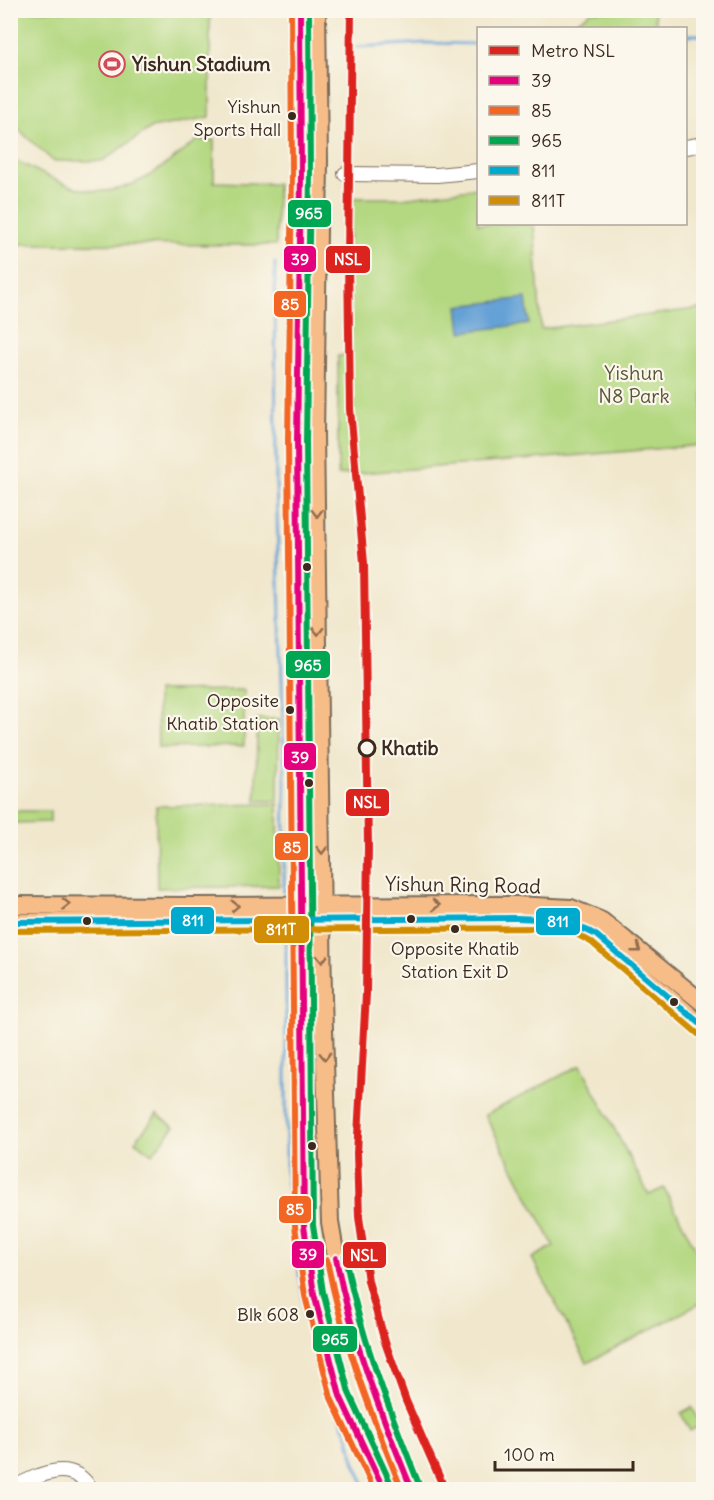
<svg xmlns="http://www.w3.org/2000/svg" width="714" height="1500" font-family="Delius,sans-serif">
	<rect width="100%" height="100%" fill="#fbf7ec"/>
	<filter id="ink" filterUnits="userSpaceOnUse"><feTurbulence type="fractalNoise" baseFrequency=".0167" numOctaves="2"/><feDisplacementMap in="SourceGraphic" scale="12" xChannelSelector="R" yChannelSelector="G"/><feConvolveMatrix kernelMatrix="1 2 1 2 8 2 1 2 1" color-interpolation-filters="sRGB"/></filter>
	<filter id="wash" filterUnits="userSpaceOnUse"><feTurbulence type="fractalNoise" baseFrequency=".008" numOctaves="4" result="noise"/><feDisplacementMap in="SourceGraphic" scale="24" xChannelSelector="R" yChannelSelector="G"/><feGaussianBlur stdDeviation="1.35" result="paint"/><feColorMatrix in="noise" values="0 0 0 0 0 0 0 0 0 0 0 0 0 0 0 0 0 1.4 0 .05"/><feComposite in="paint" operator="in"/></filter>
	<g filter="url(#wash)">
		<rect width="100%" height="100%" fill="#f0e7cc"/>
		<path fill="#b4d881" stroke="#788150" stroke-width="1.5" d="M14 11H210V117L151 128 102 161H53L14 125Z
			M654 11 657 28H576L572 25 592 11Z
			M198 140H214V182L277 184 276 245 15 244 14 160C37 170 62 186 87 190 132 198 165 164 198 140Z
			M478 188V224H534L541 329 703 308V445L338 475V356L347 355 350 331 349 198H402Z
			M244 690V746L158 748 157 691Z
			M257 719H279L278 801H256Z
			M278 804 279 886 157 888 156 806Z
			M11 811H50V822L11 823Z
			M581 1065 649 1195 664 1188 703 1263V1302L587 1363 532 1258 554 1246 485 1115Z
			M157 1114 174 1127 152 1154 135 1141Z
			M692 1407 701 1425 690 1431 681 1413Z"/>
		<path fill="#65a1d6" stroke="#50667a" stroke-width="1.5" d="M526 298 529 324 461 332 458 306Z"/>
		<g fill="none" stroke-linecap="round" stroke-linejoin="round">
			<path stroke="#65a1d6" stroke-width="3" d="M686 35H704
				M357 47 426 43 478 44
				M275 263 276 482 285 784 284 892
				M286 938V1176L291 1219 306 1319 327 1388 349 1438 354 1461 367 1490"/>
		</g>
	</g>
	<g filter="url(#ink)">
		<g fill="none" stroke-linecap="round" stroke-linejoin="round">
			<g stroke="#7a6c5b" stroke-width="16">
				<path id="minor" d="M686 147 704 144
					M345 174 437 175 478 171
					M10 1489C36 1477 71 1455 91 1490"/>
			</g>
			<g stroke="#7a6c5b" stroke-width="20">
				<path id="major" d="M300 10 301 174 297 440 304 1226 314 1294 340 1396 384 1490
					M317 10 319 161 315 434 323 998 330 1222 342 1294 364 1370 412 1490
					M10 905 194 906 516 905 571 908 602 921 704 1004
					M10 922 516 918 547 919 567 922 580 926 596 935 704 1027"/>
			</g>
			<use href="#minor" stroke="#fff" stroke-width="14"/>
			<use href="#major" stroke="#f7bd88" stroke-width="16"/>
			<g stroke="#fbf7ec" stroke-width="10">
				<path id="bus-1" d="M300 10 301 174 297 440 304 1226 314 1294 340 1396 384 1490
					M336 1258C351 1339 381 1414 412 1490"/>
			</g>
			<g stroke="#fbf7ec" stroke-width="10">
				<path id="bus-2" d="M291 10 292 174 288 440 295 1226 305 1296 331 1398 374 1490
					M327 1260C342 1340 371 1414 402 1490"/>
			</g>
			<g stroke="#fbf7ec" stroke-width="10">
				<path id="bus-3" d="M309 10 310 174 306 440 313 1225 323 1292 349 1393 392 1486
					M345 1256C360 1337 390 1411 420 1487"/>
			</g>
			<g stroke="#fbf7ec" stroke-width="10">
				<path id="bus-4" d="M10 922 516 918C545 919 570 920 596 935L704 1027"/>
			</g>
			<g stroke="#fbf7ec" stroke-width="10">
				<path id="bus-5" d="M10 931 546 928 576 934 591 942 698 1034"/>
			</g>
			<use href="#bus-1" stroke="#e5007d" stroke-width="6"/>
			<use href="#bus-2" stroke="#f26522" stroke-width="6"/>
			<use href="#bus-3" stroke="#00a651" stroke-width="6"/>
			<use href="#bus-4" stroke="#00a9ce" stroke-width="6"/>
			<use href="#bus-5" stroke="#d18d06" stroke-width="6"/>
			<g stroke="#fbf7ec" stroke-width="12">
				<path id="metro-1" d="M351 10 348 259 350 409 364 563 368 847 366 994 357 1153 359 1217 368 1281 385 1342 406 1401 445 1490"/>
			</g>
			<use href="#metro-1" stroke="#dc241f" stroke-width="8"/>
		</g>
		<defs><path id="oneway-chevron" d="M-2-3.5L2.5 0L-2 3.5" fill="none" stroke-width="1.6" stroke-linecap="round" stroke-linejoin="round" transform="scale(1.5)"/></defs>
		<g stroke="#906c4e">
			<use href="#oneway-chevron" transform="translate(317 513) rotate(89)"/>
			<use href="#oneway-chevron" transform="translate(318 631) rotate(89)"/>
			<use href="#oneway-chevron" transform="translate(322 850) rotate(89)"/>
			<use href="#oneway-chevron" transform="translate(66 904)"/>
			<use href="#oneway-chevron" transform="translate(436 905)"/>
			<use href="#oneway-chevron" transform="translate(235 906) rotate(-1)"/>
			<use href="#oneway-chevron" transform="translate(637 949) rotate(38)"/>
			<use href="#oneway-chevron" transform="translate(322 959) rotate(89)"/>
			<use href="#oneway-chevron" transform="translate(325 1056) rotate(88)"/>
		</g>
	</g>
	<defs>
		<g id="stadium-ring" transform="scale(1.35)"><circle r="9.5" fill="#fbf7ec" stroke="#d1495b" stroke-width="1.5"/><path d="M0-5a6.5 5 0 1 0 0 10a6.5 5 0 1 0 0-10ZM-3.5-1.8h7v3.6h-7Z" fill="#d1495b"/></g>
	</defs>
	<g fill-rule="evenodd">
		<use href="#stadium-ring" x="112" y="64"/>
	</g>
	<g fill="#3b2a1e" stroke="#fbf7ec" stroke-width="2">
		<circle cx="292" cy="116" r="5"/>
		<circle cx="307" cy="567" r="5"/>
		<circle cx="290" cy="710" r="5"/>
		<circle cx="309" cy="783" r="5"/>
		<circle cx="411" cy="919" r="5"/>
		<circle cx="87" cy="921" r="5"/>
		<circle cx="455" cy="929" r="5"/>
		<circle cx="674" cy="1002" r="5"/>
		<circle cx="312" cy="1146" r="5"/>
		<circle cx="310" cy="1314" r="5"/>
	</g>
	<circle fill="#fbf7ec" stroke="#3b2a1e" stroke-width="3" cx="367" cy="748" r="8"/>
	<g text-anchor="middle" stroke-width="4.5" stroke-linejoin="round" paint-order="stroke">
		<g font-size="18" fill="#3b2a1e" stroke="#fbf7ec" text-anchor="end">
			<text x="281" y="113">Yishun<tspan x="281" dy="23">Sports Hall</tspan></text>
			<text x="279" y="707">Opposite<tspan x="279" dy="23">Khatib Station</tspan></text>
			<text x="455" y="955" text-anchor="middle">Opposite Khatib<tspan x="455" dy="23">Station Exit D</tspan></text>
			<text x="299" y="1321">Blk 608</text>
		</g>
		<g font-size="20" font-weight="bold" fill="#3b2a1e" stroke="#fbf7ec" text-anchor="start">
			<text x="132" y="71">Yishun Stadium</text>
		</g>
		<g font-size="20" fill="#595637" stroke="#fbf7ec">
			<text x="634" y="380">Yishun<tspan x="634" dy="23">N8 Park</tspan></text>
		</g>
		<g font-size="20" font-weight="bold" fill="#3b2a1e" stroke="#fbf7ec" text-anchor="start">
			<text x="381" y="755">Khatib</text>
		</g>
		<g font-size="20" fill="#3b2a1e" stroke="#fbf7ec">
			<text transform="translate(463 885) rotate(1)" y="7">Yishun Ring Road</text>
		</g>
	</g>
	<g stroke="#fbf7ec" stroke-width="2">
		<rect x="287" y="199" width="45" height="29" rx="6" fill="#00a651"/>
		<rect x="283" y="245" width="34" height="28" rx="6" fill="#e5007d"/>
		<rect x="325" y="245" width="46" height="29" rx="6" fill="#dc241f"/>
		<rect x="273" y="290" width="34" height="28" rx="6" fill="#f26522"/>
		<rect x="285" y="650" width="46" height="29" rx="6" fill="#00a651"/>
		<rect x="283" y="742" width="34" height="29" rx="6" fill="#e5007d"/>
		<rect x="345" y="788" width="45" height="29" rx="6" fill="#dc241f"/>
		<rect x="274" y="832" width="35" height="29" rx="6" fill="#f26522"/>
		<rect x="170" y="906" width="45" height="29" rx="6" fill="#00a9ce"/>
		<rect x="535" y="907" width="46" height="29" rx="6" fill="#00a9ce"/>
		<rect x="253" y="915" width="57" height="29" rx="6" fill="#d18d06"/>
		<rect x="278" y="1195" width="34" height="29" rx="6" fill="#f26522"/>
		<rect x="291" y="1240" width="34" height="29" rx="6" fill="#e5007d"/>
		<rect x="342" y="1241" width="45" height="28" rx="6" fill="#dc241f"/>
		<rect x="312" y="1325" width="46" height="28" rx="6" fill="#00a651"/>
	</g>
	<g font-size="16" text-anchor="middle" font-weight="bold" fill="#fff">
		<text x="309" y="219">965</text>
		<text x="300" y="265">39</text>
		<text x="348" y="265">NSL</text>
		<text x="290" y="310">85</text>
		<text x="308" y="671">965</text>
		<text x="300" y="763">39</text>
		<text x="367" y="808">NSL</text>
		<text x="292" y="853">85</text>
		<text x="193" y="926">811</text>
		<text x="558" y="927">811</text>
		<text x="281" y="935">811T</text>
		<text x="295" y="1215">85</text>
		<text x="308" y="1260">39</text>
		<text x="364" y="1261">NSL</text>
		<text x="335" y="1345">965</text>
	</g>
	<rect width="714" height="1500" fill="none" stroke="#fbf7ec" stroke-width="36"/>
	<rect x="477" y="27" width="210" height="198" fill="#fbf7ec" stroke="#aea59a" stroke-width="1.5"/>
	<rect x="489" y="46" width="30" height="9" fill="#dc241f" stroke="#aea59a" stroke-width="1.5"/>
	<text x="531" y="57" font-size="18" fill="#3b2a1e">Metro NSL</text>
	<rect x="489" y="76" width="30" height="9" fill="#e5007d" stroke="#aea59a" stroke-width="1.5"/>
	<text x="531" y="87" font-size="18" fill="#3b2a1e">39</text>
	<rect x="489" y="106" width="30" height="9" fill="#f26522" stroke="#aea59a" stroke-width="1.5"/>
	<text x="531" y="117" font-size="18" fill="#3b2a1e">85</text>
	<rect x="489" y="136" width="30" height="9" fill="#00a651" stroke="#aea59a" stroke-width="1.5"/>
	<text x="531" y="147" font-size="18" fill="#3b2a1e">965</text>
	<rect x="489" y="166" width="30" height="9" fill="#00a9ce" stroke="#aea59a" stroke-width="1.5"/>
	<text x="531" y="177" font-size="18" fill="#3b2a1e">811</text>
	<rect x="489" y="196" width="30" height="9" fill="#d18d06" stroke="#aea59a" stroke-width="1.5"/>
	<text x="531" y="207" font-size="18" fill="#3b2a1e">811T</text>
	<path d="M495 1461v9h138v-9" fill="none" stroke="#3b2a1e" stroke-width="3"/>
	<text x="504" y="1461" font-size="18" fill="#3b2a1e" stroke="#fbf7ec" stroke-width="4.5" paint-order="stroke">100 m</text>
</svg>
